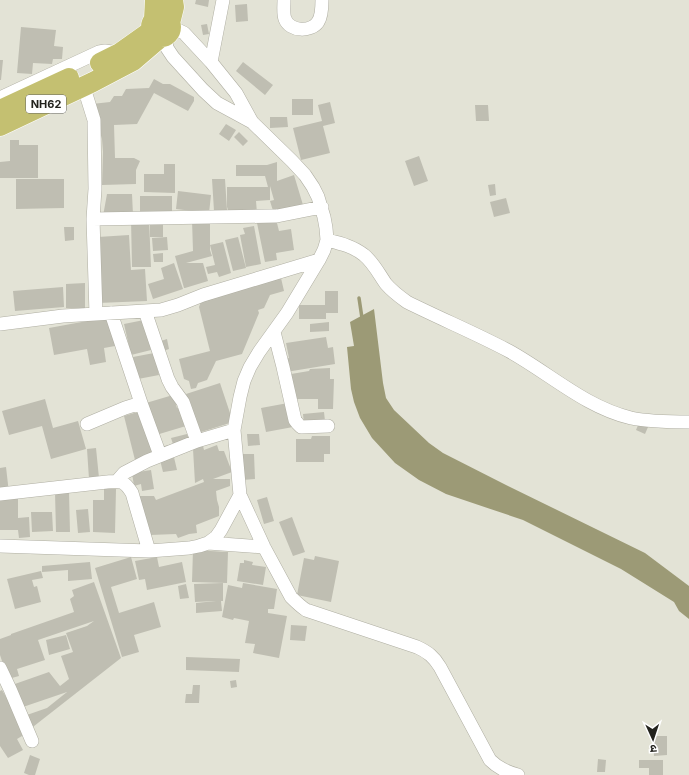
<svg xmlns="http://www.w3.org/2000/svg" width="689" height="775" font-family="Inter,'Noto Sans Devanagari',sans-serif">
	<rect width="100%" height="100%" fill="#e3e3d6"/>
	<path fill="#9c9a76" d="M374 309 383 383 386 398 394 410 429 443 443 453 506 485 645 553 689 586V619L679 611 674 602 621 569 523 520 446 494 419 480 395 463 372 438 360 418 354 402 351 389 347 347 354 346 350 322Z"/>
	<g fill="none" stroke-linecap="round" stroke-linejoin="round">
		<path stroke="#9c9a76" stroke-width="3.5" d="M359 298 362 318"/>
	</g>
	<path fill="#bfbeb2" d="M196 0H209L208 7 195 4Z
		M247 4 248 21 236 22 235 5Z
		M207 24 209 34 203 35 201 25Z
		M21 27 56 30 54 46 63 47 62 59H53L52 64 33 63 32 74 17 73Z
		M0 60H3L1 80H0Z
		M243 62 273 85 265 95 236 71Z
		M154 79 163 84H170L194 97V101L188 111 154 93 137 124 114 125 115 158H134L140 161 136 170V184L102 185 103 152 102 139 92 104 110 102 114 96H122L126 89 149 88Z
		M292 99H313V115H292Z
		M330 102 335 123 323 126 330 153 301 160 293 128 322 121 318 105Z
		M475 105H488L489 121H476Z
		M270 117H287L288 127 270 128Z
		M226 124 236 130 229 141 219 134Z
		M239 132 248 141 243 146 234 137Z
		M10 140H19V145H38V178H0V162L10 161Z
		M419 156 428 181 414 186 405 161Z
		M277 162V181L294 175 303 205 274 214 270 201 274 200 270 186V200L256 201 257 213H229L227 207V187H268L265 176H236V165H267Z
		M164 164H175V193L144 192V174H164Z
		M16 179H64V208L16 209Z
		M212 179H225L227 210 214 211Z
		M495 184 496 195 490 196 488 185Z
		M178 191 211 195 209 213 176 209Z
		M107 194H132L133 215 103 216Z
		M140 196H172V212L140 213Z
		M506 198 510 213 494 217 490 202Z
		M131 219H149L151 267H132Z
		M276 219 279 231 291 229 294 250 276 253 277 260 265 262 257 223Z
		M150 220H163V237H150Z
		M192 220H210V250L212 256 186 263H203L208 281 185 288H184L175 256 193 251Z
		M254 226 261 264 246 267 240 235 245 234 243 228Z
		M64 227H74V240L65 241Z
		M129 235 131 270 145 269 147 301 98 303V237Z
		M167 237 168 250 153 251 152 238Z
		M238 237 246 268 233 271 225 240Z
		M223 242 231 273 219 277 217 272 208 274 206 267 215 265 210 245Z
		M163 253V262H154L153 254Z
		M174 263 183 289 153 299 148 284 164 279 161 268Z
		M285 273 287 277 281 278 284 291 270 295 264 308 258 310 259 313 242 354 216 361 207 380 198 383 196 388 191 389 189 381 184 379 179 359 210 351 199 307 202 299Z
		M85 283V308H66V284Z
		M63 287 64 307 15 311 13 291Z
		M325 291H338V313H326V319H299V305H325Z
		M109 317 115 346 104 348 106 362 90 365 87 349 54 355 49 328Z
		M144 320 151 350 131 355 124 324Z
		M329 322V331L310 332V324Z
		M326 337 328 348 333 347 335 364 286 372 284 359 289 358 286 343Z
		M167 339 169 349 163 351 161 341Z
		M154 353 159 375 138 379 133 357Z
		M330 368V379H334L333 409H318V399H294L291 374 309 371 310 369Z
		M220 383 233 422 198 433 186 394Z
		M173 395 177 408 180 407 186 426 156 435 146 403Z
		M45 399 53 428 78 421 86 449 51 459 42 426 9 435 2 411Z
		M288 403 293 427 266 432 261 408Z
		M141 411 153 456 135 460 124 416Z
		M324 412 325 421 304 424 303 414Z
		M639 423 648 427 645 434 636 430Z
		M187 434 190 442 161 450 160 447 173 444 171 438Z
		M247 434H259L260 445 248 446Z
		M312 436H330V454H324V462H296V439H311Z
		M217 445 219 451H224L232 472 213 479H230V486L216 491 217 500 219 507V516L196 525 197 533 189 534 178 538 176 534 150 535 139 496H154L156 500 204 482 203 479 195 483 193 449 203 446 204 450Z
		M96 448 99 478 89 479 87 449Z
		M173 453 177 470 163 472 159 456Z
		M241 454H254L255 479 242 480Z
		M6 467 9 493 0 494V468Z
		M151 470 154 489 142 491 141 484 134 486 132 473Z
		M104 489H116L115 533 93 532V500H104Z
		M55 492H69L70 532H56Z
		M267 497 274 521 264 524 257 500Z
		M18 498V518L29 517 30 537 19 538 18 530H0V499Z
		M88 509 90 532 78 533 76 510Z
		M31 512H52L53 531 32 532Z
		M292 517 305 552 293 556 279 522Z
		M193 550 228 552 227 583 192 582Z
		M315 556 339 561 331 602 297 595 304 558 314 560Z
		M131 557 137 579 111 587 119 613 154 602 161 627 134 635 139 652 122 657 95 568Z
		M157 557 159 567 182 562 186 582 147 590 145 579 139 580 135 561Z
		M244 560 253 562 252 565 266 567 263 585 237 581 240 563H244Z
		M90 562 92 579 68 581V570L42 572V566Z
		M41 571 43 578 32 580 34 587 37 586 41 602 15 609 7 579Z
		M94 582 121 658 29 730 24 716 47 708 67 692 20 708 12 685 49 672 60 686 69 679 61 656 73 652 66 633 87 626 94 621 38 640 45 660 17 669 19 676 8 679 0 655V639L11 635V634L74 612 70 599 74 596 72 590Z
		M223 583V601H221L222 611 196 613V603L216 601 195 602 194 584Z
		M243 583 277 589 274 609H268V613L287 616 279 658 253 653 255 644 245 643 249 621 234 618 233 620 222 617 228 585 242 588Z
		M186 584 189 598 180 599 178 586Z
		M291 625 307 626 305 641 290 640Z
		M66 635 70 649 49 655 46 640Z
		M186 657 240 659 239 672 186 670Z
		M236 680 237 687 231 688 230 681Z
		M193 685H200L199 703H185L186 694H192Z
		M2 690 27 733 17 739 23 750 8 758 0 746V691Z
		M653 736H667V755L654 756Z
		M30 755 40 759 35 775H29L24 773Z
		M598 759 606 760 605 772H597Z
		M639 760H663V775H649V768H639Z"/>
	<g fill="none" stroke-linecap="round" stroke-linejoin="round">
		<g stroke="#afaea2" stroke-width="14">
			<path id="minor" d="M284 0C284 6 283 14 285 19 290 32 311 32 318 22 322 16 322 7 322 0
				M165 36 167 48 173 57 203 90 217 103 252 122
				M211 62 223 0
				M85 91 94 120 95 189 93 219 96 314
				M0 98 99 52 105 51 118 53
				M93 219 277 216 322 207
				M327 240C339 243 353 246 364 255 373 262 379 274 386 284 392 291 400 297 407 302 441 319 475 333 509 351 549 373 585 407 631 418 650 422 670 422 689 422
				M145 311 168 379 172 387 183 402 197 441
				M111 313 141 403 160 455
				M0 324 63 316 161 310 178 305 203 295 319 260
				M274 332 283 367 295 420 298 424 301 427 328 426
				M87 424 125 408 141 403
				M117 481 124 473 147 461 197 441 234 430
				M0 494 107 482C121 481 124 480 132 493L149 551
				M240 495 264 547 291 597C296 602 300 606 306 610L417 647C428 652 434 657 440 667L490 760C498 768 506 772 518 775
				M208 543 264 547
				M0 546 149 551 189 548 199 546 208 543 216 537 221 530 240 495 234 430 240 397 244 381 250 367 259 352 287 313 319 260 324 250 327 240 326 228 324 217 318 197 313 187 305 175 292 161 252 122 236 93 211 62 184 33 171 27
				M0 668 10 689 32 741"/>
		</g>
		<g stroke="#fff" stroke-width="21">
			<path id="highway" d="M151 27a10 10 0 1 1 20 0a10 10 0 1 1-20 0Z
				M154 19 155 0
				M170 23 174 7 173 0
				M100 63 120 53 151 31
				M0 110 69 78
				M0 126 93 82 133 61 161 37"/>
		</g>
		<use href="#minor" stroke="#fff" stroke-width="13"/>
		<use href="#highway" stroke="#c4c071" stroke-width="20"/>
	</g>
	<g text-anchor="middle" stroke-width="3" stroke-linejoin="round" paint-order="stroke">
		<rect fill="#fff" stroke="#646461" stroke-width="1" x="26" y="95" width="40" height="18" rx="3"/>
		<g font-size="11" font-weight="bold" fill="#22221d">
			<text x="46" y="108">NH62</text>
		</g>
	</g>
	<g transform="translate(653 739) rotate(177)" stroke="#ffffff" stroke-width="3" paint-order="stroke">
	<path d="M0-3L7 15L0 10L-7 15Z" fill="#22221d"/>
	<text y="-6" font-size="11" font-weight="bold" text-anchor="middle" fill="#22221d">उ</text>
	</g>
</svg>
